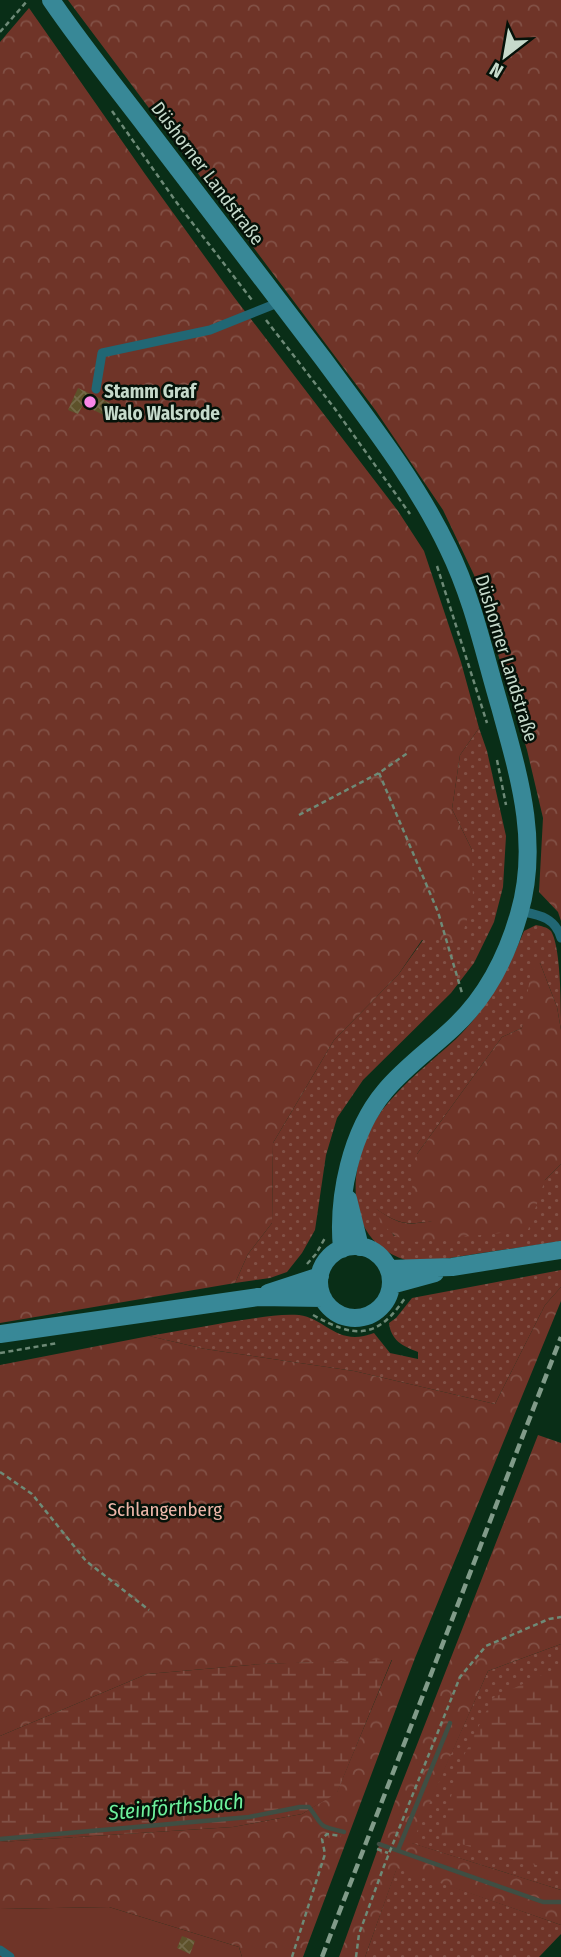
<svg xmlns="http://www.w3.org/2000/svg" width="561" height="1957" font-family="'Fira Sans Condensed',sans-serif">
	<defs>
		<pattern id="grass-dots" width="8" height="8" patternUnits="userSpaceOnUse" patternTransform="scale(1.75)"><rect width="8" height="8" fill="#6f3428"/><path d="M2 2h.1M6 6h.1" fill="none" stroke="#825146" stroke-width="1.8" stroke-linecap="round"/></pattern>
		<pattern id="forest-crowns" width="20" height="18" patternUnits="userSpaceOnUse" patternTransform="scale(1.75)"><rect width="20" height="18" fill="#6f3428"/><path d="M2 6a3 3 0 1 1 6 0M12 15a3 3 0 1 1 6 0" fill="none" stroke="#825146"/></pattern>
		<pattern id="wetland-marsh" width="20" height="14" patternUnits="userSpaceOnUse" patternTransform="scale(1.75)"><rect width="20" height="14" fill="#6f3428"/><path d="M1 5h8M5 5V1M11 12h8M15 12V8" fill="none" stroke="#825146"/></pattern>
		<pattern id="building-cross-hatch" width="8" height="8" patternUnits="userSpaceOnUse" patternTransform="scale(1.75)"><rect width="8" height="8" fill="#5d512a"/><path d="M0 0l8 8M0 8l8-8" fill="none" stroke="#736948"/></pattern>
	</defs>
	<rect width="100%" height="100%" fill="#092e17"/>
	<path fill="url(#grass-dots)" d="M479 728 487 751 506 836 503 887 494 922 474 963 451 993 363 1080 337 1118 326 1155 315 1230 302 1253 287 1272 270 1278 235 1283 248 1254 272 1223 273 1143 334 1040 398 975 423 940 472 850 452 809 460 755Z
		M536 925C541 926 547 927 551 931 561 947 561 1007 561 1030L557 1007 540 963 522 1028 502 1037 417 1154 434 1221C406 1225 400 1225 376 1209L394 1236 545 1180 561 1164V1241C524 1247 487 1252 450 1258 439 1259 424 1264 413 1262 338 1245 346 1158 383 1109 404 1082 431 1062 456 1039 487 1009 508 970 524 931Z
		M561 1270V1287L545 1305 495 1404 354 1371 205 1349 149 1336C185 1330 220 1323 256 1318 270 1316 284 1314 299 1315 327 1319 337 1347 374 1333L390 1353 418 1359V1352C402 1346 391 1340 389 1323L396 1318 412 1298Z
		M561 1644V1890L411 1843 488 1671Z
		M397 1867 561 1925V1934L539 1957H365Z"/>
	<path fill="url(#forest-crowns)" d="M68 0H561V921L558 912 539 892 543 818 527 750 474 575 443 510 376 411Z
		M29 8 145 174 234 297 398 511 424 551 461 662 479 728 460 755 452 809 472 850 473 899 461 940H422L398 975 334 1040 273 1143 272 1223 248 1254 235 1283 0 1323V42Z
		M540 963 557 1007 561 1030V1164L545 1180 528 1230 414 1242 395 1236 381 1223 375 1208C398 1224 405 1226 432 1221L415 1212 412 1188 417 1154 502 1037 522 1028 531 971Z
		M561 1287V1301L415 1658 303 1957H242L239 1947 109 1907 0 1909V1842L233 1827 302 1814 337 1792 392 1660 262 1664 147 1674 0 1736V1365L149 1336 205 1349 354 1371 495 1404 545 1305Z
		M538 1435 561 1443V1644L488 1671 412 1843 561 1890V1925L397 1868 365 1957H339L395 1801Z"/>
	<path fill="url(#wetland-marsh)" d="M392 1659 337 1793 302 1814 233 1827 0 1842V1736L147 1674 261 1664Z
		M561 1666V1871L494 1855 441 1837 459 1765 493 1698Z"/>
	<path fill="#6f3428" d="M109 1907 239 1947 242 1957H0V1909Z"/>
	<g fill="none" stroke-linecap="round" stroke-linejoin="round">
		<path stroke="#3f4e43" stroke-width="4.5" d="M0 1839 249 1817 300 1807H309C325 1828 316 1825 344 1832
			M379 1844 543 1902H561
			M398 1850 450 1723"/>
	</g>
	<path fill="url(#building-cross-hatch)" d="M78 388 114 405 108 417 83 405 78 414 68 410Z
		M182 1936 195 1941 190 1954 177 1948Z"/>
	<g fill="none" stroke-linecap="round" stroke-linejoin="round">
		<path stroke="#6e8a77" stroke-width="2.5" stroke-dasharray="5 3.5" stroke-linecap="butt" d="M0 32 28 0
			M112 111 177 203 252 300
			M266 320 335 409 410 514
			M437 566 487 723
			M497 760 506 805
			M379 773 438 912 462 993
			M299 815 379 773 409 752
			M307 1264 316 1254 325 1238
			M313 1315C354 1338 377 1340 405 1298
			M0 1353 58 1343
			M0 1472 32 1494 86 1561 149 1610
			M377 1849 388 1853
			M292 1957 325 1854 322 1839 327 1834 341 1836
			M356 1957 359 1934 384 1866 460 1677 486 1646 549 1619 561 1617"/>
		<path stroke="#216774" stroke-width="9" d="M96 389 102 353 210 330 280 302
			M520 911C539 915 555 917 561 938
			M0 1950 10 1957"/>
		<path stroke="#388897" stroke-width="18" d="M51 0C81 44 115 86 147 128 206 205 265 282 324 360 368 420 416 481 448 548 473 599 484 653 500 707 519 776 540 843 519 914 507 956 486 997 454 1027 432 1048 405 1067 385 1091 351 1131 337 1197 342 1249
			M348 1199 360 1247
			M319 1282a36 36 0 1 1 72 0a36 36 0 1 1-72 0Z
			M389 1269 452 1267 561 1250
			M391 1285 435 1273
			M268 1293 320 1276
			M0 1334 258 1297 323 1298"/>
		<path stroke="#819b89" stroke-width="4.5" stroke-dasharray="10 5" stroke-linecap="butt" d="M322 1957 561 1337"/>
	</g>
	<circle fill="#f987e8" stroke="#051209" stroke-width="2.5" cx="90" cy="402" r="7"/>
	<g text-anchor="middle" stroke-width="5" stroke-linejoin="round" paint-order="stroke">
		<g font-size="19" fill="#c6dacb" stroke="#051209">
			<text transform="translate(208 173) rotate(53)" y="7">Düshorner Landstraße</text>
			<text transform="translate(507 658) rotate(73)" y="7">Düshorner Landstraße</text>
		</g>
		<g font-size="19" font-weight="bold" fill="#c6dacb" stroke="#051209" text-anchor="start">
			<text x="104" y="398">Stamm Graf<tspan x="104" dy="22">Walo Walsrode</tspan></text>
		</g>
		<g font-size="19" fill="#eeb7aa" stroke="#051209">
			<text x="165" y="1516">Schlangenberg</text>
		</g>
		<g font-size="21" font-style="italic" fill="#6ef19c" stroke="#051209">
			<text transform="translate(176 1807) rotate(-5)" y="7">Steinförthsbach</text>
		</g>
	</g>
	<g transform="translate(505 56) rotate(211)" stroke="#051209" stroke-width="5" paint-order="stroke">
	<path d="M0-5L12 26L0 18L-12 26Z" fill="#c6dacb"/>
	<text y="-10" font-size="19" font-weight="bold" text-anchor="middle" fill="#c6dacb">N</text>
	</g>
</svg>
